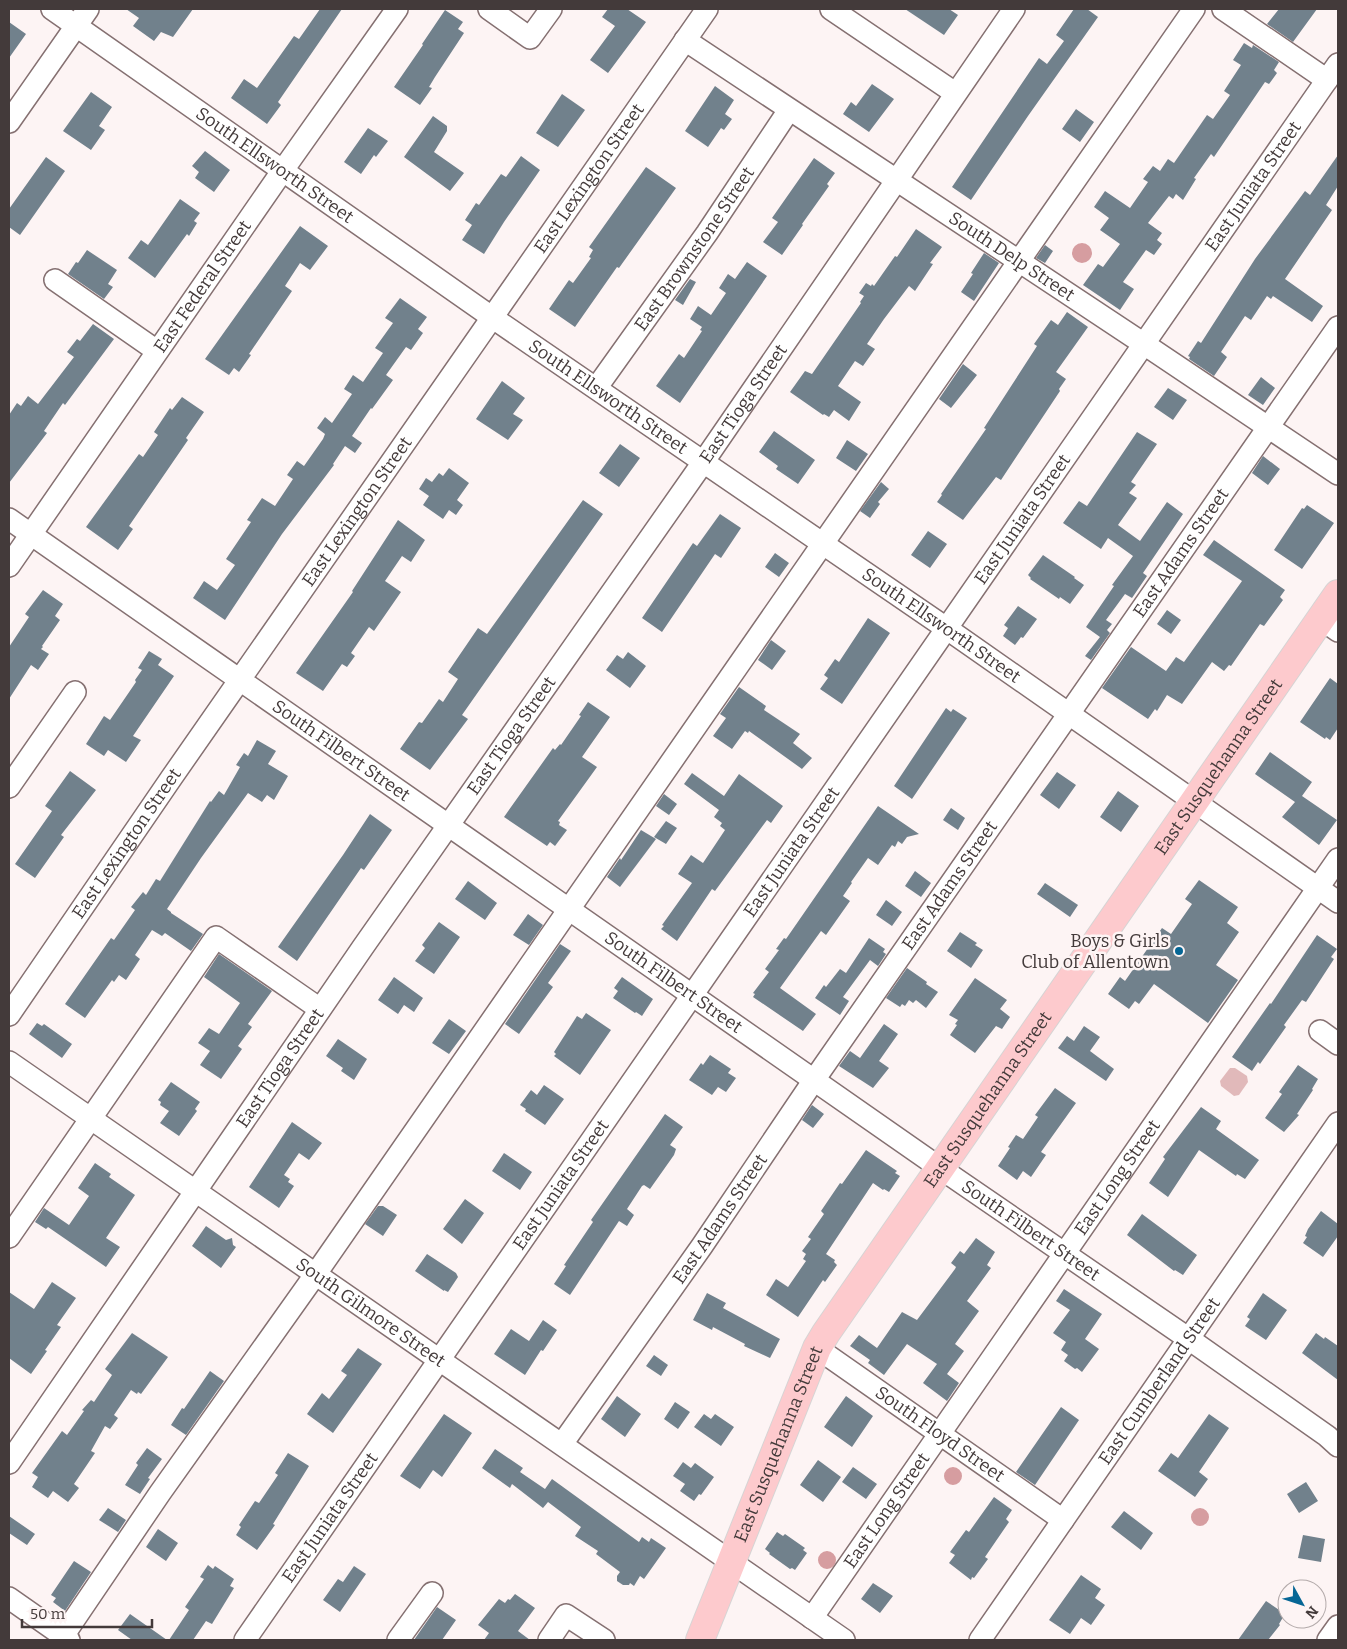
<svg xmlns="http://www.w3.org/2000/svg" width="1347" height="1649" font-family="Bitter,serif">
	<rect width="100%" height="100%" fill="#fdf4f4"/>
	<path fill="#e1b9ba" d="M1230 1068H1235L1247 1076 1248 1082 1239 1095 1234 1096 1221 1086 1220 1081Z"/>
	<path fill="#d69da0" d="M1072 253a10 10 0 1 1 20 0a10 10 0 1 1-20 0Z
		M944 1476a9 9 0 1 1 18 0a9 9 0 1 1-18 0Z
		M1191 1517a9 9 0 1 1 18 0a9 9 0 1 1-18 0Z
		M818 1560a9 9 0 1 1 18 0a9 9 0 1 1-18 0Z"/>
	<path fill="#71818c" d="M126 9H193L173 37 161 32 154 41 133 26 139 18Z
		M320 9H342L278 102 281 105 267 124 231 98 244 79 257 88 294 36 299 39Z
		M608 9H627L646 22 608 73 590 60 615 26 602 17Z
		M905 9H949L958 15 944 35Z
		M1074 9H1087L1098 17 1028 116 971 200 952 187 1039 58 1047 64 1064 41 1056 35Z
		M1279 9H1317L1293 42 1267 24Z
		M445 10 463 22 458 29 464 33 435 77 429 87 432 88 420 105 394 87 423 45 422 44Z
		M9 22 26 34 9 58Z
		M1244 43 1252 48 1253 45 1279 62 1274 70 1277 73 1269 84 1265 82 1214 157 1211 154 1194 178 1196 179 1183 200 1176 194 1173 199 1169 196 1148 223 1162 233 1157 240 1162 244 1154 255 1146 250 1123 282 1134 289 1120 310 1083 285 1098 264 1103 267 1120 244 1100 230 1109 218 1094 207 1105 191 1130 208 1148 182 1143 179 1153 166 1160 171 1168 159 1174 163 1207 115 1213 119 1230 95 1224 91 1241 65 1233 60Z
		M872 84 894 99 869 132 843 114 851 102 856 106Z
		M715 86 734 100 725 114 732 119 724 130 721 128 708 147 685 131Z
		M91 92 112 107 99 126 105 130 91 150 63 131Z
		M562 94 585 110 558 147 536 133Z
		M1076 109 1094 122 1080 142 1062 129Z
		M433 116 447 126V131L434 152 464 173 450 191 404 157Z
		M368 128 388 141 376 157 374 155 361 174 344 162Z
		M205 151 230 170 214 192 195 178 199 172 192 166Z
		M1338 155V186L1326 205 1332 210 1285 279 1323 306 1312 322 1273 296 1271 299 1267 296 1251 320 1245 316 1221 352 1227 357 1214 376 1189 359 1190 357 1188 356 1198 341 1201 343 1255 259 1305 191 1310 195Z
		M521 156 540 170 504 222 484 254 462 240 472 225 465 220 476 203 479 205 501 174 506 177Z
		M46 157 65 171 20 235 9 227V209Z
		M814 158 835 173 827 184 829 186 802 224 803 225 782 255 763 242 778 222 772 218Z
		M646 167 676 188 619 268 617 267 575 327 549 309 569 280 573 283 591 258 589 257 593 250 589 247Z
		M180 199 200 213 194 221 197 223 189 236 187 234 155 278 128 258 141 240 148 245Z
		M300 226 328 246 310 270 300 263 285 286 292 291 249 354 251 355 239 372 234 368 229 375 205 359Z
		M916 229 942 247 930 263 933 264 915 291 909 286 884 319 867 344 875 349 863 366 855 361 838 386 861 402 849 421 834 410 829 417 824 414 823 415 790 392 805 371 812 374 861 303 860 302 864 296 859 293 866 283 871 286 872 284 874 286 895 256 897 257Z
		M1045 245 1053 251 1045 263 1036 258Z
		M87 250 117 270 108 284 113 287 104 299 68 274 76 262 78 263Z
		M984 253 999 263 974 301 961 292 973 274 971 273Z
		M747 262 767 276 680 403 656 386 679 354 684 358 702 331 700 330 702 327 690 319 698 306 711 315 726 293 719 288 728 274 735 279Z
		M690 279 696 282 683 305 675 300Z
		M400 298 427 317 418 329 423 333 411 350 406 347 386 375 393 380 372 409 371 408 352 436 362 443 355 453 345 446 333 464 334 465 282 534 225 620 193 598 204 581 217 590 235 565 226 559 251 522 247 520 262 498 275 506 293 479 287 475 297 461 304 466 323 439 325 434 317 428 325 417 332 423 352 394 344 389 353 375 363 382 383 353 375 348 393 323 385 318Z
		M1067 312 1088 327 1056 372 1066 379 1059 389 1060 391 1001 480 996 477 963 520 937 502 942 495 941 494 986 429 984 428 1037 346 1034 344 1051 320 1058 325Z
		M93 324 114 339 65 405 63 403 44 431 47 433 9 483V415L17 403 21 406 28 396 38 404 74 357 67 352 77 339 80 341Z
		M963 364 977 375 951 408 939 399Z
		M1261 377 1275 388 1263 405 1248 395Z
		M502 381 525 398 513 414 523 420 508 440 476 419Z
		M1168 388 1187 400 1173 420 1154 407Z
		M182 397 204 412 186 438 188 440 129 526 133 529 118 550 86 527 139 454 143 457 158 435 154 432 170 408 172 410Z
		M774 431 815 460 798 484 776 469 778 466 759 452Z
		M1137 432 1157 444 1131 482 1136 485 1129 493 1137 498 1118 525 1140 541 1167 502 1183 514 1143 573 1147 576 1132 598 1125 594 1106 620 1112 624 1107 630 1110 633 1091 660 1085 656 1100 637 1086 627 1114 586 1112 585 1133 556 1108 538 1101 549 1063 523 1079 501 1087 506Z
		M847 440 868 454 856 471 836 458Z
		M620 444 640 458 619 487 599 473Z
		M1263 456 1280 469 1268 485 1252 473Z
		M449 468 469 483 457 500 463 505 456 515 449 510 443 519 423 505 429 496 419 489 426 478 432 482 439 473 443 476Z
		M881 482 889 489 878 502 880 504 870 518 860 511Z
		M583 500 603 514 462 715 468 719 430 770 400 749 419 722 422 723 439 699 443 702 458 679 448 672 478 628 487 634Z
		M1307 505 1334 523 1302 569 1274 550 1302 508 1304 509Z
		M720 514 741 528 721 558 715 554 662 632 642 618 693 543 697 546Z
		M398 520 425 540 411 562 402 556 385 581 401 592 374 631 369 627 351 653 355 656 347 667 342 664 323 691 296 673 353 592 352 591Z
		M928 531 947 544 930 568 911 555Z
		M1214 540 1285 590 1280 597 1283 600 1264 626 1260 624 1231 666 1229 665 1224 671 1212 662 1182 704 1167 695 1157 711 1155 709 1148 719 1102 688 1131 647 1166 671 1176 657 1184 662 1242 581 1203 555Z
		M775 553 789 563 779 577 765 567Z
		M1043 555 1075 577 1074 578 1084 585 1070 604 1060 597 1059 599 1030 579 1031 578 1028 575Z
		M43 590 63 604 55 616 60 620 42 646 43 647 41 649 49 654 38 670 31 665 9 699V647L29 617 25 614Z
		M1018 606 1037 619 1023 638 1021 637 1015 645 1003 636 1008 628 1004 625Z
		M1167 610 1181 620 1171 634 1157 624Z
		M868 618 890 633 842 704 820 689 828 678 824 675 835 659 839 662Z
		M771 640 786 651 772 670 758 660Z
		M149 651 162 659 158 665 174 676 133 736 141 740 126 762 108 750 104 756 86 744 104 716 110 720 136 682 135 680 142 670 138 668Z
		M628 652 646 666 630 688 606 670 617 655 623 659Z
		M1330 678 1338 684V728L1330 740 1326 737 1325 739 1300 722Z
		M739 687 766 706 764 710 800 734 793 743 812 758 802 769 749 731 748 733 745 731 732 749 713 736 726 718 720 714Z
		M588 702 610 717 582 757 597 767 558 821 560 822 559 825 567 830 555 846 550 842 547 846 504 817 553 748 555 750 560 744 561 745 581 716 579 715Z
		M946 708 951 712 953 709 967 718 912 799 894 786Z
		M257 740 276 751 268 764 288 776 274 800 267 795 262 802 248 793 201 858 167 909 171 912V913L203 934 191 951 165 933 162 936 152 930 135 955 140 959 126 980 119 975 114 982 112 980 85 1018 65 1004 111 938 114 940 135 910 131 907 143 892 146 895 156 879 160 881 210 801 211 802 219 791 224 795 240 767 236 765 244 753 248 756Z
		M1270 752 1312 782 1302 796 1337 820 1319 845 1282 817 1295 802 1255 774Z
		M70 771 96 790 61 835 64 837 35 878 15 864 52 811 45 806Z
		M1057 772 1076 785 1059 809 1040 795Z
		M692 773 724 796 739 774 783 806 771 823 767 820 715 891 712 889 677 941 661 929 664 926 662 925 692 883 678 874 691 855 703 863 725 830 720 826 722 823 714 817 719 810 684 784Z
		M1118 791 1139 806 1121 832 1100 817Z
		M664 794 677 804 669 815 656 806Z
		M878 806 919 834 907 837 902 844 898 841 895 847 892 845 878 865 868 858 851 882 852 883 843 896 850 901 826 935 821 931 780 988 816 1014 803 1031 753 997 755 994 753 993 769 972 765 969 779 950 776 949 784 938 786 939Z
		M951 808 965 818 958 830 943 820Z
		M370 814 392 830 364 870 361 868 297 961 278 947 343 855Z
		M666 821 677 828 666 844 654 837Z
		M641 830 656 839 620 887 607 877 620 858 621 860Z
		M915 871 931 883 921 897 905 886Z
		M1199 880 1238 907 1227 923 1239 932 1216 965 1238 980 1208 1023 1154 984 1139 1004 1135 1001 1129 1009 1108 994 1120 977 1125 981 1162 928 1171 934 1192 904 1185 899Z
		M468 881 497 903 485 920 455 899Z
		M1045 883 1078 905 1070 917 1037 894Z
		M886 900 902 912 892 926 876 915Z
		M528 914 543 925 529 945 513 935Z
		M439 922 460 937 434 974 415 961 425 948 422 945Z
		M960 932 977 943 975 945 983 950 971 968 947 951Z
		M1317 935 1337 949 1331 957 1334 959 1306 1002 1302 1000 1284 1025 1286 1027 1260 1064 1258 1062 1252 1071 1232 1057 1270 1003 1271 1004Z
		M869 938 885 949 883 952 886 954 878 966 870 960 843 997 849 1001 840 1015 815 998 824 985 826 987 840 969 846 973Z
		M560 944 571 951 548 983 553 987 519 1034 505 1024Z
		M219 954 272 991 248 1024 252 1027 238 1046 242 1049 221 1079 200 1065 210 1051 198 1043 209 1028 219 1034 240 1003 204 977Z
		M907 968 927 982 926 984 938 992 926 1008 916 1000 913 1003 909 1000 905 1006 902 1004 900 1007 886 998Z
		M394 977 423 998 414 1012 404 1005 398 1014 378 1000Z
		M622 977 653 999 642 1016 636 1012 635 1013 613 998 618 991 614 988Z
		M975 978 1007 1000 1000 1009 1010 1017 1002 1029 996 1026 975 1053 950 1035 957 1025 955 1024 958 1020 949 1015Z
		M586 1013 611 1030 580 1075 554 1056 556 1054 554 1052 577 1016 582 1019Z
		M449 1019 466 1031 449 1054 432 1043Z
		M37 1023 42 1026 44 1024 72 1044 62 1058 29 1034Z
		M884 1024 898 1034 879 1061 889 1068 873 1088 839 1066 850 1051 860 1058Z
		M1084 1026 1100 1037 1090 1051 1114 1069 1106 1081 1058 1048 1067 1036 1074 1041Z
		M338 1039 367 1059 354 1080 341 1071 343 1068 326 1056Z
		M710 1055 731 1069 728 1073 736 1078 726 1092 718 1087 712 1095 689 1080 701 1063 703 1065Z
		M1298 1065 1318 1079 1312 1089 1313 1090 1297 1114 1299 1115 1284 1132 1265 1118 1282 1094 1279 1092Z
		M171 1082 200 1102 195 1109 197 1111 179 1136 160 1123 169 1111 160 1105 161 1102 158 1100Z
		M544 1085 564 1099 545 1125 525 1111 526 1109 520 1105 531 1090 537 1095Z
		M1055 1088 1076 1103 1041 1152 1046 1155 1031 1177 1023 1171 1017 1180 998 1166 1010 1148 1008 1147 1016 1135 1023 1139 1038 1117 1035 1115Z
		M812 1105 824 1114 813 1128 802 1120Z
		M1201 1107 1221 1121 1216 1129 1259 1160 1245 1179 1237 1174 1236 1176 1199 1150 1168 1197 1149 1183 1165 1159 1163 1157Z
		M665 1114 683 1127 670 1145 676 1149 674 1155 650 1189 644 1185 642 1186 627 1209 634 1215 627 1226 619 1221 570 1295 554 1284 566 1266 564 1265 593 1222 591 1220Z
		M292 1122 322 1143 309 1160 299 1153 284 1175 290 1179 288 1182 294 1186 279 1208 249 1187Z
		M866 1150 897 1171 895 1173 900 1176 889 1192 884 1189 883 1190 873 1183 826 1254 835 1260 834 1262 837 1265 825 1282 823 1280 798 1317 766 1295 776 1279 788 1287 806 1261 803 1259 806 1254 802 1251 811 1239 808 1237 824 1214 821 1211 840 1183 842 1184Z
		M504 1153 532 1172 520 1190 492 1171Z
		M95 1163 111 1174 109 1177 135 1195 106 1238 120 1247 106 1267 48 1227 46 1229 35 1222 44 1208 69 1225 89 1196 78 1188Z
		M465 1199 484 1213 462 1244 443 1229Z
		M378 1206H383L397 1215 383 1236 365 1224Z
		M1321 1211 1338 1224V1236L1323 1257 1303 1243 1307 1237 1305 1236 1308 1229Z
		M1142 1214 1197 1255 1183 1275 1175 1270 1174 1271 1127 1235Z
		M206 1226 226 1240 232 1238 233 1245 236 1247 221 1268 192 1246Z
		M976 1238 995 1252 987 1265 991 1268 967 1301 979 1311 955 1344 964 1351 947 1374 959 1383 947 1401 923 1383 937 1364 907 1344 884 1375 868 1363 870 1360 850 1346 859 1335 877 1348 902 1312 917 1320 955 1269 956 1267 951 1263 960 1251 964 1254Z
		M427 1254 456 1273 458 1277 448 1292 444 1290V1291L415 1271Z
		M52 1282 76 1298 57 1325 61 1327 45 1350 47 1351 31 1374 9 1358V1292L34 1309Z
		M1064 1289 1102 1314 1085 1339 1099 1349 1082 1372 1077 1368 1075 1369 1064 1361 1068 1355 1061 1350 1066 1342 1053 1333 1070 1310 1056 1301Z
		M707 1293 726 1303 723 1308 780 1339 770 1358 744 1346 745 1344 713 1327 712 1330 693 1320Z
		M1263 1293 1287 1310 1266 1340 1245 1326 1250 1319 1247 1317Z
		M543 1320 557 1330 543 1351 541 1350 525 1375 494 1354 511 1329 529 1341Z
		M132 1333 168 1357 141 1394 138 1392 137 1394 131 1390 114 1415 118 1418 110 1429 105 1426 91 1451 95 1453 74 1484 79 1488 68 1502 53 1491 48 1498 32 1487 38 1477 32 1473 62 1431 67 1435 84 1411 82 1410 91 1400 94 1402 112 1375 105 1369Z
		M1316 1333 1324 1339 1325 1337 1338 1346V1380L1302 1353Z
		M358 1348 382 1364 333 1433 307 1414 322 1393 329 1399 347 1375 341 1371Z
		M654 1355 668 1365 661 1376 646 1366Z
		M210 1371 224 1381 186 1435 171 1425 182 1408 184 1409Z
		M617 1396 641 1414 625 1437 601 1419Z
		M846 1396 873 1416 852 1447 824 1427Z
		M675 1402 690 1412 678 1429 664 1419Z
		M1061 1407 1079 1420 1035 1485 1016 1472Z
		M444 1414 472 1433 442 1477 433 1470 420 1489 400 1476Z
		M704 1414 711 1419 715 1414 734 1427 721 1446 694 1427Z
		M1209 1414 1229 1428 1199 1472 1208 1479 1195 1497 1158 1471 1171 1453 1178 1458Z
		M147 1448 162 1459 148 1478 150 1479 140 1494 125 1485 138 1465 136 1463Z
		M495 1449 523 1468 520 1472 545 1489 552 1479 639 1542 642 1537 649 1542 651 1538 666 1548 644 1579 640 1576 634 1586 630 1583 629 1585H623L617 1581V1576L620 1572 596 1554 598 1551 575 1536 581 1527 548 1502 543 1508 512 1484 510 1488 482 1468Z
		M288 1453 309 1466 273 1524 275 1525 257 1550 236 1535 241 1527 239 1525 255 1501 259 1503 278 1475 275 1473Z
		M818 1460 841 1477 823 1502 800 1485Z
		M683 1462 691 1468 695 1463 714 1477 701 1495 699 1494 694 1501 680 1491 685 1484 673 1476Z
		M853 1467 877 1484 866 1499 842 1482Z
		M1306 1482 1318 1501 1299 1513 1287 1494Z
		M994 1497 1012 1510 1006 1519 1009 1522 985 1557 988 1559 974 1578 972 1577 971 1580 949 1563 955 1555 950 1552 966 1530 969 1532Z
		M108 1508 126 1520 118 1532 99 1520Z
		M1124 1511 1153 1533 1141 1550 1111 1527Z
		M9 1516 35 1534 27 1545 9 1533Z
		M158 1529 178 1543 166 1561 146 1547Z
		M777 1532 783 1536 785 1534 805 1548 803 1550 807 1553 795 1570 792 1568 790 1569 769 1554 770 1553 765 1549Z
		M1303 1535 1325 1539 1321 1562 1298 1558Z
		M74 1561 91 1572 65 1611 53 1602 56 1598 51 1595Z
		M208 1565 213 1569 215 1566 234 1579 230 1586 234 1588 212 1624 206 1621 193 1640H169L189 1610 185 1607 204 1579 200 1577Z
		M354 1566 366 1574 340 1612 323 1600 338 1579 343 1582Z
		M1081 1575 1101 1589 1095 1598 1105 1605 1091 1625 1081 1618 1070 1634 1049 1620Z
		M873 1583 893 1596 880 1613 861 1599Z
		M515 1594 535 1608 518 1631 530 1640H484L489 1633 478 1625 499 1599 505 1603 508 1599 510 1600Z
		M1266 1601 1285 1614 1279 1624 1280 1625 1268 1640H1238Z
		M437 1607 456 1620 442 1640H414Z
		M130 1614 167 1640H132L118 1630Z"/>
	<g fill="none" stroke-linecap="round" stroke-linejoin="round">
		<g stroke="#857071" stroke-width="24">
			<g id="minor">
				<path id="s1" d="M52 9 493 318 946 628 1338 902"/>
				<path d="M489 9 530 38 551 9"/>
				<path d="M831 9 955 93"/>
				<path d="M1223 9 1327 80"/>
				<path id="s2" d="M685 40 1144 344 1338 474"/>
				<path d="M9 122 88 9"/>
				<path d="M55 280 157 351"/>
				<path id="s3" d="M597 387 707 233 789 110"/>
				<path id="s4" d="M9 519 940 1168 1189 1339 1327 1436 1338 1446"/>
				<path id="s5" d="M9 566 283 170 397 9"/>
				<path d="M1321 619 1338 631"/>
				<path d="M9 787 75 692"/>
				<path id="s6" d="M9 1015 172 777 707 9"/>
				<path d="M1320 1031 1338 1044"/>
				<path id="s7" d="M9 1062 844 1640"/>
				<path d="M9 1237 216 937 320 1009"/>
				<path id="s8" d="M817 1348 1063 1520"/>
				<path id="s9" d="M562 1444 702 1246 814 1080 1338 327"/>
				<path id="s10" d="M9 1463 363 947 704 461 1014 9"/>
				<path d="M9 1598 69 1640"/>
				<path id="s11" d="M812 1618 1338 859"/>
				<path d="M63 1636 160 1493 315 1275 1194 9"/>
				<path id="s12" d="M245 1640 1338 64"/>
				<path d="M398 1640 432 1593"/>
				<path d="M549 1640 566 1615 604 1640"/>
				<path id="s13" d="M980 1640 1338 1123"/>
				<path d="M1328 1640 1338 1626"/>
			</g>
		</g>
		<g stroke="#d6d4d4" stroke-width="30">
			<g id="major">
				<path id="s14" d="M700 1640 817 1348 826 1333 1338 594"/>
			</g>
		</g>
		<use href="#minor" stroke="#fff" stroke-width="21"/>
		<use href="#major" stroke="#fdcacd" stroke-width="28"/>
	</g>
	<circle fill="#066695" stroke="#fdf4f4" stroke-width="2" cx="1179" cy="951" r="5"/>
	<g text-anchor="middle" stroke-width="5" stroke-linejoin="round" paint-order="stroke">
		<g font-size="18" fill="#433a3a" stroke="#fdf4f4">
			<text dy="6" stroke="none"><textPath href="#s1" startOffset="272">South Ellsworth Street</textPath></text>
			<text dy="6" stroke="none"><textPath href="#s6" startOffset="1018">East Lexington Street</textPath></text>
			<text dy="6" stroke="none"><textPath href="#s12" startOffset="1769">East Juniata Street</textPath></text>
			<text dy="6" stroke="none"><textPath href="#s3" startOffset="169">East Brownstone Street</textPath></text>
			<text dy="6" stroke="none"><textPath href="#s2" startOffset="392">South Delp Street</textPath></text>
			<text dy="6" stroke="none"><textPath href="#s5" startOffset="340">East Federal Street</textPath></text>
			<text dy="6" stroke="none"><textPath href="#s1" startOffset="678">South Ellsworth Street</textPath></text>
			<text dy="6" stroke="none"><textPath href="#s10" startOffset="1289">East Tioga Street</textPath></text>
			<text dy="6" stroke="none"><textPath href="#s6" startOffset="612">East Lexington Street</textPath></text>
			<text dy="6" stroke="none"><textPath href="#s12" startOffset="1364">East Juniata Street</textPath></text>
			<text dy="6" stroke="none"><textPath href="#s9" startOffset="1085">East Adams Street</textPath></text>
			<text dy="6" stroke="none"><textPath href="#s1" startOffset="1082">South Ellsworth Street</textPath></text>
			<text dy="6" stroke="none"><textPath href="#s10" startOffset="884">East Tioga Street</textPath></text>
			<text dy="6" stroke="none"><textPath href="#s4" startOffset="405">South Filbert Street</textPath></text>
			<text dy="6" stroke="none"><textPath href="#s14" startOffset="1021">East Susquehanna Street</textPath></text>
			<text dy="6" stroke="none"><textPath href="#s6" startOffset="208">East Lexington Street</textPath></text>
			<text dy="6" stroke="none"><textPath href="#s12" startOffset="959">East Juniata Street</textPath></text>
			<text dy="6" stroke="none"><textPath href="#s9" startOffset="680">East Adams Street</textPath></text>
			<text dy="6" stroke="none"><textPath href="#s4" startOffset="810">South Filbert Street</textPath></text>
			<text dy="6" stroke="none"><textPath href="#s10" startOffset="479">East Tioga Street</textPath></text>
			<text dy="6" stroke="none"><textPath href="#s14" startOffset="616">East Susquehanna Street</textPath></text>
			<text dy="6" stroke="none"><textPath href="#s11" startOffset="536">East Long Street</textPath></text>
			<text dy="6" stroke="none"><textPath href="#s12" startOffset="554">East Juniata Street</textPath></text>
			<text dy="6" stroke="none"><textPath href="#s9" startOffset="275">East Adams Street</textPath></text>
			<text dy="6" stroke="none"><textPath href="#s4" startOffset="1245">South Filbert Street</textPath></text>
			<text dy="6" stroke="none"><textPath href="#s7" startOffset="440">South Gilmore Street</textPath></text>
			<text dy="6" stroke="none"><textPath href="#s13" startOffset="315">East Cumberland Street</textPath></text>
			<text dy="6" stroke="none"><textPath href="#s8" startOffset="150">South Floyd Street</textPath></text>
			<text dy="6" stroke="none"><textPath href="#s14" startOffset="211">East Susquehanna Street</textPath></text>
			<text dy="6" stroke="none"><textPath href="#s11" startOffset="131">East Long Street</textPath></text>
			<text dy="6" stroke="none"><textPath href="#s12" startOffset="149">East Juniata Street</textPath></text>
		</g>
		<g font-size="18" fill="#433a3a" stroke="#fdf4f4" text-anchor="end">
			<text x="1169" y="947">Boys &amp; Girls<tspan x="1169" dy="21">Club of Allentown</tspan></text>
		</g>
	</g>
	<rect width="1347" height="1649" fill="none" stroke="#433a3a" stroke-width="20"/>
	<g transform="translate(1302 1604) rotate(130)"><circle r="24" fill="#fdf4f4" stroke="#b3aaaa"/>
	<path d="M0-4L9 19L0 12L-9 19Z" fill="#066695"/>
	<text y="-8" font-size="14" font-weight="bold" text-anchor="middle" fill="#433a3a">N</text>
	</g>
	<path d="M22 1619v8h130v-8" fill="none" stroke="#433a3a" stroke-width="2.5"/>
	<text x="30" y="1619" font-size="15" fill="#433a3a" stroke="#fdf4f4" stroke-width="4" paint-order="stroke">50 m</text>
</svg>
